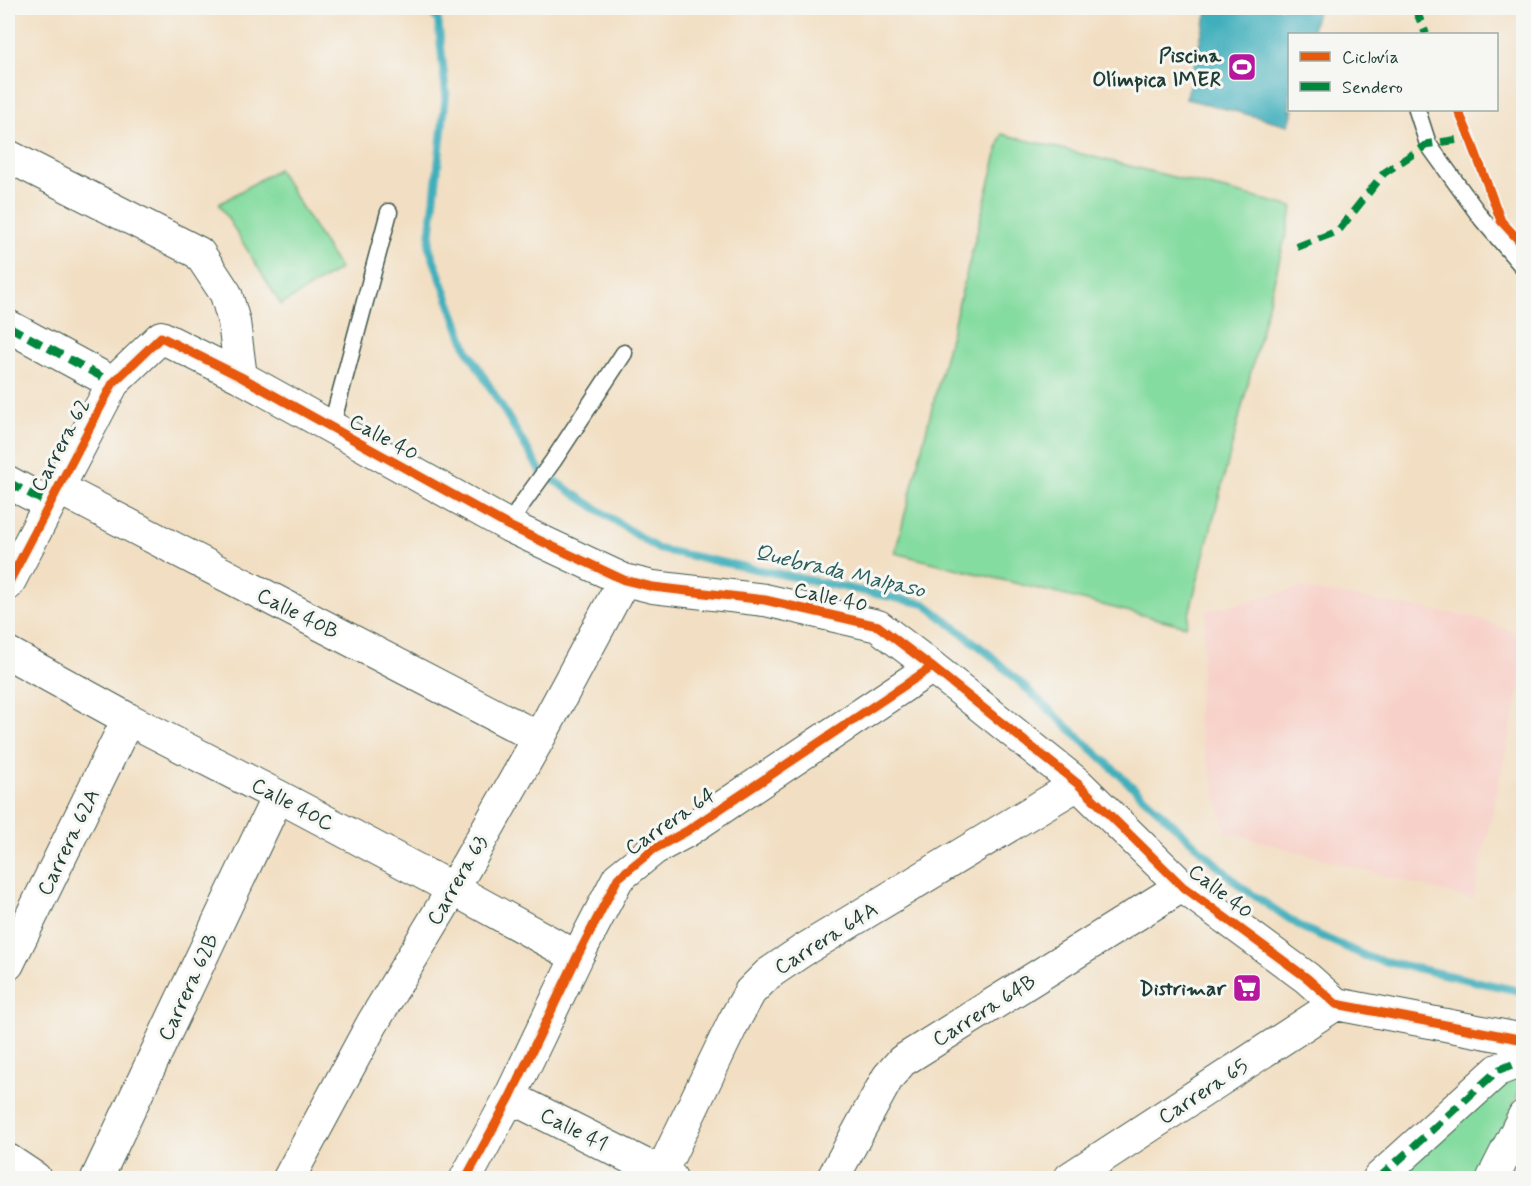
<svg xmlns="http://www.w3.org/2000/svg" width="1531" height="1186" font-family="Mynerve,sans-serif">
	<rect width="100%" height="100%" fill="#f6f6f2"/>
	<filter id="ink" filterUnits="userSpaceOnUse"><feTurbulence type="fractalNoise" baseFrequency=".0167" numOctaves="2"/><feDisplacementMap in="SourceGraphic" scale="12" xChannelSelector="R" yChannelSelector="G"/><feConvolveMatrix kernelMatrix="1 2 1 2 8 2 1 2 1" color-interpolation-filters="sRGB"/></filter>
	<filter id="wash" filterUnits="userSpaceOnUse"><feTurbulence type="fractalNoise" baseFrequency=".008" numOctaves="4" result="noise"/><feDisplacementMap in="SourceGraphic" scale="24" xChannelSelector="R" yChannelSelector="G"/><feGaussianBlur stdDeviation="1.35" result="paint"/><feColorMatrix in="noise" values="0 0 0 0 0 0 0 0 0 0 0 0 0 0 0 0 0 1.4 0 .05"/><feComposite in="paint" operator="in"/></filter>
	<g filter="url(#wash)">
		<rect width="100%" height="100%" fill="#f2dfc3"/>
		<path fill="#f7d1c9" d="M1300 588 1473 617 1523 635V675L1473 900 1226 832 1197 723 1206 611Z"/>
		<path fill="#85dca0" stroke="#528c6a" stroke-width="1.5" d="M1002 134 1293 207 1186 626 895 553Z
			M278 169 340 269 281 305 219 204Z
			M1523 1065V1083L1482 1178H1390Z"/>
		<path fill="#40afbc" stroke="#307678" stroke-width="1.5" d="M1208 8H1318L1311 34H1290V110H1293L1289 125 1186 99Z"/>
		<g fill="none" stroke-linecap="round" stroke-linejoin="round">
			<path stroke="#40afbc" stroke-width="8" d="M427 8 438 20 446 94 429 247 467 349 541 472 658 549 925 604 990 655 1241 887 1303 928 1370 958 1524 992"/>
		</g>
	</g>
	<g filter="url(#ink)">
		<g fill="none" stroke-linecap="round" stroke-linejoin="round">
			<g stroke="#3f5549" stroke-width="19">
				<path id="lane" d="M1417 110 1428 144 1482 219 1524 268
					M331 428 389 212
					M509 526 522 504 553 461 624 353"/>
			</g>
			<g stroke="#3f5549" stroke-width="34">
				<path id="street" d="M8 156 199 253 226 294 234 322 241 377
					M8 326 113 383
					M8 482 49 504
					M58 488 539 738
					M8 584 113 383 161 337 241 377 509 526 624 580 653 587 765 600 878 626 932 667 1078 784 1182 886 1307 978 1336 1004 1524 1040
					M8 653 128 719 278 796 453 889 577 957
					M8 964 128 719
					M510 1097 671 1178
					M8 1160 35 1178
					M661 1173 733 1023 750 992 768 974 802 951 1078 784
					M97 1178 278 796
					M289 1178 372 1024 453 889 539 738 624 580
					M466 1178 510 1097 577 957 618 878 654 849 687 831 932 667
					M833 1178 888 1077 902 1061 1182 886
					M1070 1178 1336 1004
					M1379 1178 1498 1070 1524 1060
					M1493 1178 1524 1116"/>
			</g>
			<use href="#lane" stroke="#fff" stroke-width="16"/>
			<use href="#street" stroke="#fff" stroke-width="32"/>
			<path stroke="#00873e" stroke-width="8" stroke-dasharray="15 8" stroke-linecap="butt" d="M1415 8 1426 34
				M1297 247 1338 231 1384 173 1428 144 1470 138
				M8 326 113 383
				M8 482 49 504
				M1379 1178 1498 1070 1524 1060"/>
			<g stroke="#f6f6f2" stroke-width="13">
				<path id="cycleway" d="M1458 110 1470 138 1501 221 1524 246
					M8 584 113 383 161 337 241 377 509 526 624 580 653 587 765 600 878 626 932 667 1078 784 1182 886 1307 978 1336 1004 1524 1040
					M466 1178 510 1097 577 957 618 878 654 849 687 831 932 667"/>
			</g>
			<use href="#cycleway" stroke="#e8590c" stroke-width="9"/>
		</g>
	</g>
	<defs>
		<g id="stadium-square" transform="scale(1.5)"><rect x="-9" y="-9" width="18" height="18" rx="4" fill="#b5179e" stroke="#f6f6f2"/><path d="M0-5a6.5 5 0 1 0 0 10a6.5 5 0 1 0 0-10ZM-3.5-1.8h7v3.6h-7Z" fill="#fff"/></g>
		<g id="supermarket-square" transform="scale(1.5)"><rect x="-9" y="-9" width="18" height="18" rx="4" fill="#b5179e" stroke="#f6f6f2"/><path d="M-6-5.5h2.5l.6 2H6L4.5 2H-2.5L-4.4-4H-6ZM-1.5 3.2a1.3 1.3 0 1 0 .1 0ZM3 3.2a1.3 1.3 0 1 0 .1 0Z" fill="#fff"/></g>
	</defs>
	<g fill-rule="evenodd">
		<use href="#stadium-square" x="1242" y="67"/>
		<use href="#supermarket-square" x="1247" y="988"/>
	</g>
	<g text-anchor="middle" stroke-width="6" stroke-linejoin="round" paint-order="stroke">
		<g font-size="21" font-weight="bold" fill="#1f3d34" stroke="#f6f6f2" text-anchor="end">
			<text x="1221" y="62">Piscina<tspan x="1221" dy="24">Olímpica IMER</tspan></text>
			<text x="1226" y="995">Distrimar</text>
		</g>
		<g font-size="21" fill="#1f3d34" stroke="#f6f6f2">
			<text transform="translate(384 437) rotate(29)" y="7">Calle 40</text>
			<text transform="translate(60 445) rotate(-62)" y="7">Carrera 62</text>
			<text transform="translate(831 597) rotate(13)" y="7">Calle 40</text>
			<text transform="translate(298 613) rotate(27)" y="7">Calle 40B</text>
			<text transform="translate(293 804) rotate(28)" y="7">Calle 40C</text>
			<text transform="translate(670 821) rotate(-34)" y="7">Carrera 64</text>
			<text transform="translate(68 842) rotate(-64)" y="7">Carrera 62A</text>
			<text transform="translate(457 880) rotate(-60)" y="7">Carrera 63</text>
			<text transform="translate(1221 891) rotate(38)" y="7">Calle 40</text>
			<text transform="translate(826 938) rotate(-32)" y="7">Carrera 64A</text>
			<text transform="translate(188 987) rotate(-65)" y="7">Carrera 62B</text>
			<text transform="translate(984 1010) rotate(-32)" y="7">Carrera 64B</text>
			<text transform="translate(1203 1091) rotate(-33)" y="7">Carrera 65</text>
			<text transform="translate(574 1129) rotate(27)" y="7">Calle 41</text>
		</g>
		<g font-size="22" font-style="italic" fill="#295f5d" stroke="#f6f6f2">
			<text transform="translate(840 570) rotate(13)" y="8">Quebrada Malpaso</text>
		</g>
	</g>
	<rect width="1531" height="1186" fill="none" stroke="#f6f6f2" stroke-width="30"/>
	<rect x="1288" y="33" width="210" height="78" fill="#f6f6f2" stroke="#a0aca6" stroke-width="1.5"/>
	<rect x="1300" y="52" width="30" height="9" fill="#e8590c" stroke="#a0aca6" stroke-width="1.5"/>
	<text x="1342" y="63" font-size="18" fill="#1f3d34">Ciclovía</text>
	<rect x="1300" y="82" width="30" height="9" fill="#00873e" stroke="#a0aca6" stroke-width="1.5"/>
	<text x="1342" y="93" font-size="18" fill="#1f3d34">Sendero</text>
</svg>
